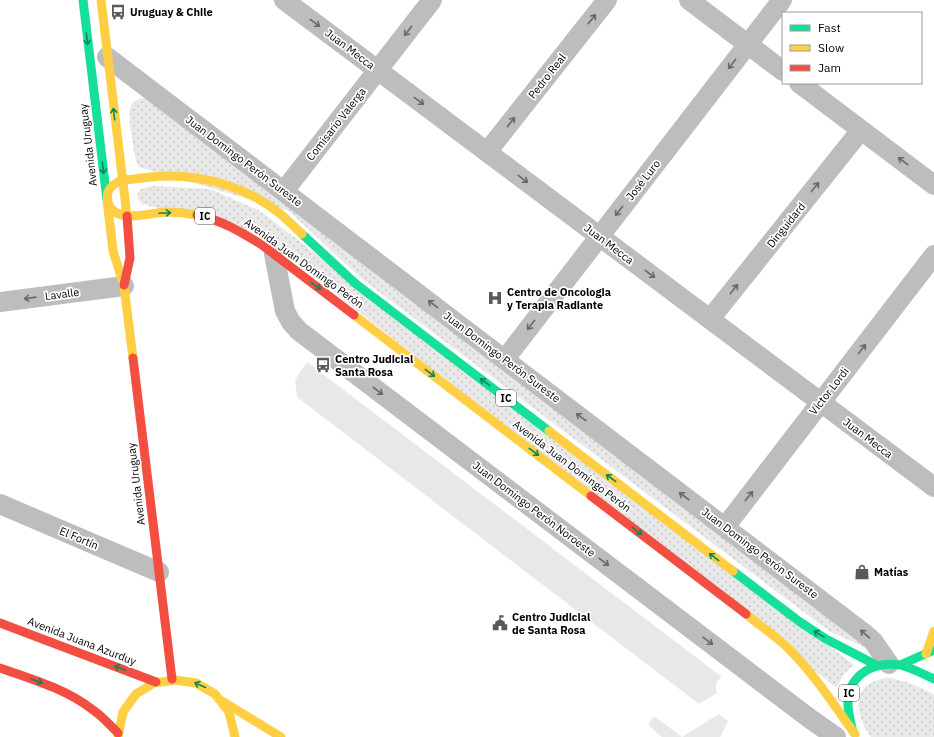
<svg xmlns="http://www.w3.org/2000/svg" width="934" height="737" font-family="'IBM Plex Sans',sans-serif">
	<defs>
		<pattern id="grass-dots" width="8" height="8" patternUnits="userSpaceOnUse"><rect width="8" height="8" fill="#e8e8e8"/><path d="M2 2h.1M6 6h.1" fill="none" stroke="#c5c5c5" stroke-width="1.8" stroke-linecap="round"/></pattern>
	</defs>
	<rect width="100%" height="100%" fill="#fff"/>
	<path fill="url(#grass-dots)" d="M143 98 147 99 865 642 864 647 829 631 362 279 289 211 139 167 136 161C134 150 126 112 132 104 134 101 138 99 143 98Z
		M155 186 210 189 260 211 854 665 844 674 838 685 836 687 834 686 263 236 142 204C131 190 144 187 155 186Z
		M889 678C905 680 920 687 934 695V737H871C853 713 851 681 889 678Z"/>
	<path fill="#e8e8e8" d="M307 362 722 677C715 681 715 686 717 693L699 704 297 397 295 380Z
		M719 714 728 721 720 737H662L648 725 654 716 682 737Z"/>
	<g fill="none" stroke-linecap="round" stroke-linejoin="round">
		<path stroke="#bdbdbd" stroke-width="20" d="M284 0 934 487
			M689 0 783 71
			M107 57 865 634 873 641 889 664
			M799 83 934 185
			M487 152 607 0
			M284 191 432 0
			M274 254 285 311 291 322 299 331 809 718 836 737
			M0 302 124 286
			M710 319 861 130
			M505 359 782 0
			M0 504 159 572
			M725 527 934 255"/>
		<path stroke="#16e098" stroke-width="9" d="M83 0 107 200
			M302 234 356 284 549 431
			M733 571 800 622 826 639 878 666
			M900 665 934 650
			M852 728C850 720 848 712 848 704 848 675 873 661 900 665 912 668 923 674 934 679"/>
		<path stroke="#ffcf43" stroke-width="9" d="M101 0 127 216
			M107 200 113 251 124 286 133 358
			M197 215C187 213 176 212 166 212 150 213 120 223 110 207 107 202 107 197 108 192 111 185 116 183 122 180 137 179 152 176 168 176 207 176 248 188 279 213 287 219 294 227 302 234
			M354 315 591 496
			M549 431 733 571
			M746 614C760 626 776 636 789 649 814 674 834 705 855 734
			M926 654 934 631
			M222 701 281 737
			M118 737 123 712 136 694 154 683 175 680 196 683 215 694 229 712 235 737"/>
		<path stroke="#f24e42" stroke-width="9" d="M197 215C221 220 241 232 262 245L354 315
			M124 285 130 258 127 216
			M133 358 172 679
			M591 496 746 614
			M0 623 156 682
			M0 668C32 679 66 689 93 710 102 716 110 725 118 733"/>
	</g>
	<defs><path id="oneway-shaft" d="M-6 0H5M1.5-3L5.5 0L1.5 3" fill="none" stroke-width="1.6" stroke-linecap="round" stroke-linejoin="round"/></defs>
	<g stroke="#686868">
		<use href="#oneway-shaft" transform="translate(592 19) rotate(-52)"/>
		<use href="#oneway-shaft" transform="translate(315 23) rotate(37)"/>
		<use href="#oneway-shaft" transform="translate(408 31) rotate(128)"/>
		<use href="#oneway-shaft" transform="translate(732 64) rotate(128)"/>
		<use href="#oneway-shaft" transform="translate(419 101) rotate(37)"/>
		<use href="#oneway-shaft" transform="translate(511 122) rotate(-52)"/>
		<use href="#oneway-shaft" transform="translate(903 161) rotate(-143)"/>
		<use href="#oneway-shaft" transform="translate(523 179) rotate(37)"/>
		<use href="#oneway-shaft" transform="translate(815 187) rotate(-51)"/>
		<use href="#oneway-shaft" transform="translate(619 211) rotate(128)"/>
		<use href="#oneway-shaft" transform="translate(650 274) rotate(37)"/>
		<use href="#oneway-shaft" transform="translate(734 289) rotate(-51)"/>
		<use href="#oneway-shaft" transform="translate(30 298) rotate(172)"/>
		<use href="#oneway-shaft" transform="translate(433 304) rotate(-143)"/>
		<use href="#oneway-shaft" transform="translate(531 325) rotate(128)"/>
		<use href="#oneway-shaft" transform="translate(862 349) rotate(-52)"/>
		<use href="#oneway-shaft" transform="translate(378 391) rotate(37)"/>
		<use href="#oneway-shaft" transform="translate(581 417) rotate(-143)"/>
		<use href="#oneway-shaft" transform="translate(684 496) rotate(-143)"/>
		<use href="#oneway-shaft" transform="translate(749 496) rotate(-52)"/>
		<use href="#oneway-shaft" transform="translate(604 562) rotate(37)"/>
		<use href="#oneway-shaft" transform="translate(865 634) rotate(-139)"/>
		<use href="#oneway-shaft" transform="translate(708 641) rotate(37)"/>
	</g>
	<g stroke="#0d865b">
		<use href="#oneway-shaft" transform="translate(87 39) rotate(83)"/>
		<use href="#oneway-shaft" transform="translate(114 114) rotate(-97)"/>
		<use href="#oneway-shaft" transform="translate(103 168) rotate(83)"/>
		<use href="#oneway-shaft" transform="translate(165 213) rotate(-3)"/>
		<use href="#oneway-shaft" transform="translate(316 286) rotate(37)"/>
		<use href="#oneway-shaft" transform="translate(430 373) rotate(37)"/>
		<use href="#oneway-shaft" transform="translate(485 382) rotate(-143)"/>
		<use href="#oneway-shaft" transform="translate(534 452) rotate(37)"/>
		<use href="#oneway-shaft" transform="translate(611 478) rotate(-143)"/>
		<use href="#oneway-shaft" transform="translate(637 531) rotate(37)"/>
		<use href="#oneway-shaft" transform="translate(714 557) rotate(-143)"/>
		<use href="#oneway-shaft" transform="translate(819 634) rotate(-149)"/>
		<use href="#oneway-shaft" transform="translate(120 668) rotate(-159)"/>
		<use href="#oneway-shaft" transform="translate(37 681) rotate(20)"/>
		<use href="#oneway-shaft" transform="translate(200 685) rotate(-156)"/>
	</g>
	<defs>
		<g id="bus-bare" transform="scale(1.2)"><path d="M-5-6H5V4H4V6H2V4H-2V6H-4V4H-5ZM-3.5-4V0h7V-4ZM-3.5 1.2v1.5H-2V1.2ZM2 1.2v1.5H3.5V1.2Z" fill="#595959" stroke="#fff" stroke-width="2.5" paint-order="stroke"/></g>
		<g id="hospital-bare" transform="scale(1.2)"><path d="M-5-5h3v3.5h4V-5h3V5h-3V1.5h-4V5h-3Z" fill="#595959" stroke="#fff" stroke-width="2.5" paint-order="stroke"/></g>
		<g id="shop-bare" transform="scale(1.2)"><path d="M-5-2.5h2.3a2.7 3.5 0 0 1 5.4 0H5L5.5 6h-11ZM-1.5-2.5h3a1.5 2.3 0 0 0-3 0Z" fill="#595959" stroke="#fff" stroke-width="2.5" paint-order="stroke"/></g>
		<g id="civic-bare" transform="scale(1.2)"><path d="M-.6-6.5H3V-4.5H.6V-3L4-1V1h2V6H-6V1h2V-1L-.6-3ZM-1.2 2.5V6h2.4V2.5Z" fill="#595959" stroke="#fff" stroke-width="2.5" paint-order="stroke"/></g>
	</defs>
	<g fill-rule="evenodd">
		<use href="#bus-bare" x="118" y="12"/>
		<use href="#hospital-bare" x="495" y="298"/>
		<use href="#bus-bare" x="323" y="365"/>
		<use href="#shop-bare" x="862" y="572"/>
		<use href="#civic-bare" x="500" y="623"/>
	</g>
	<g text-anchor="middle" stroke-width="3.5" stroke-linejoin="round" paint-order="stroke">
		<g fill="#fff" stroke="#4c4c4c" stroke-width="1">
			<rect x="195" y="208" width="20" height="16" rx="3"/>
			<rect x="496" y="390" width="20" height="16" rx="3"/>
			<rect x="839" y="685" width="20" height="16" rx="3"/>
		</g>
		<g font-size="10" font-weight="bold" fill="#000">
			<text x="205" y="220">IC</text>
			<text x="506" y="402">IC</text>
			<text x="849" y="697">IC</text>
		</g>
		<g font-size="11" font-weight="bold" fill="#000" stroke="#fff" text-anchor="start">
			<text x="130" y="16">Uruguay &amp; Chile</text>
			<text x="507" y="296">Centro de Oncologia<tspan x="507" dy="13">y Terapia Radiante</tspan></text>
			<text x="335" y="363">Centro Judicial<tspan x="335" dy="13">Santa Rosa</tspan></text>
			<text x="874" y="576">Matías</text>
			<text x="512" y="621">Centro Judicial<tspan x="512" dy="13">de Santa Rosa</tspan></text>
		</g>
		<g font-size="11" fill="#000" stroke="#fff">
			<text transform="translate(350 49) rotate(37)" y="4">Juan Mecca</text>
			<text transform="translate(547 76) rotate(-52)" y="4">Pedro Real</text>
			<text transform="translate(336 124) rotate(-52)" y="4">Comisario Valerga</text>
			<text transform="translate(88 145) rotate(-97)" y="4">Avenida Uruguay</text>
			<text transform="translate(244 161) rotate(37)" y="4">Juan Domingo Perón Sureste</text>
			<text transform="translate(643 180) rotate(-52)" y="4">José Luro</text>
			<text transform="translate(786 225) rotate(-51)" y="4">Dinguidard</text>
			<text transform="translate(609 244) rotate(37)" y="4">Juan Mecca</text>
			<text transform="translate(304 263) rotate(36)" y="4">Avenida Juan Domingo Perón</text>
			<text transform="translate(62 294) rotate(-8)" y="4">Lavalle</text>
			<text transform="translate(502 357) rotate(37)" y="4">Juan Domingo Perón Sureste</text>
			<text transform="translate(829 391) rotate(-52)" y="4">Víctor Lordi</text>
			<text transform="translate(868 438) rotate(37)" y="4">Juan Mecca</text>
			<text transform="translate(572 466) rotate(37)" y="4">Avenida Juan Domingo Perón</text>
			<text transform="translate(136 484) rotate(-97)" y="4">Avenida Uruguay</text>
			<text transform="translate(534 509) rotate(37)" y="4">Juan Domingo Perón Noroeste</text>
			<text transform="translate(79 538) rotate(23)" y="4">El Fortín</text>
			<text transform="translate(760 553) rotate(37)" y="4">Juan Domingo Perón Sureste</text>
			<text transform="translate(82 641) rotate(21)" y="4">Avenida Juana Azurduy</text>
		</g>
	</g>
	<rect x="782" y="12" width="140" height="72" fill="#ffffff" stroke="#999999"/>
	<rect x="790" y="25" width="20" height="6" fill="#16e098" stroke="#999999"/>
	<text x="818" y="32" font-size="12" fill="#000000">Fast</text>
	<rect x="790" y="45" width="20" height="6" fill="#ffcf43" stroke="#999999"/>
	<text x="818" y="52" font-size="12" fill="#000000">Slow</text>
	<rect x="790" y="65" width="20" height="6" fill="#f24e42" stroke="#999999"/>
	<text x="818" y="72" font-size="12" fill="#000000">Jam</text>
</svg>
